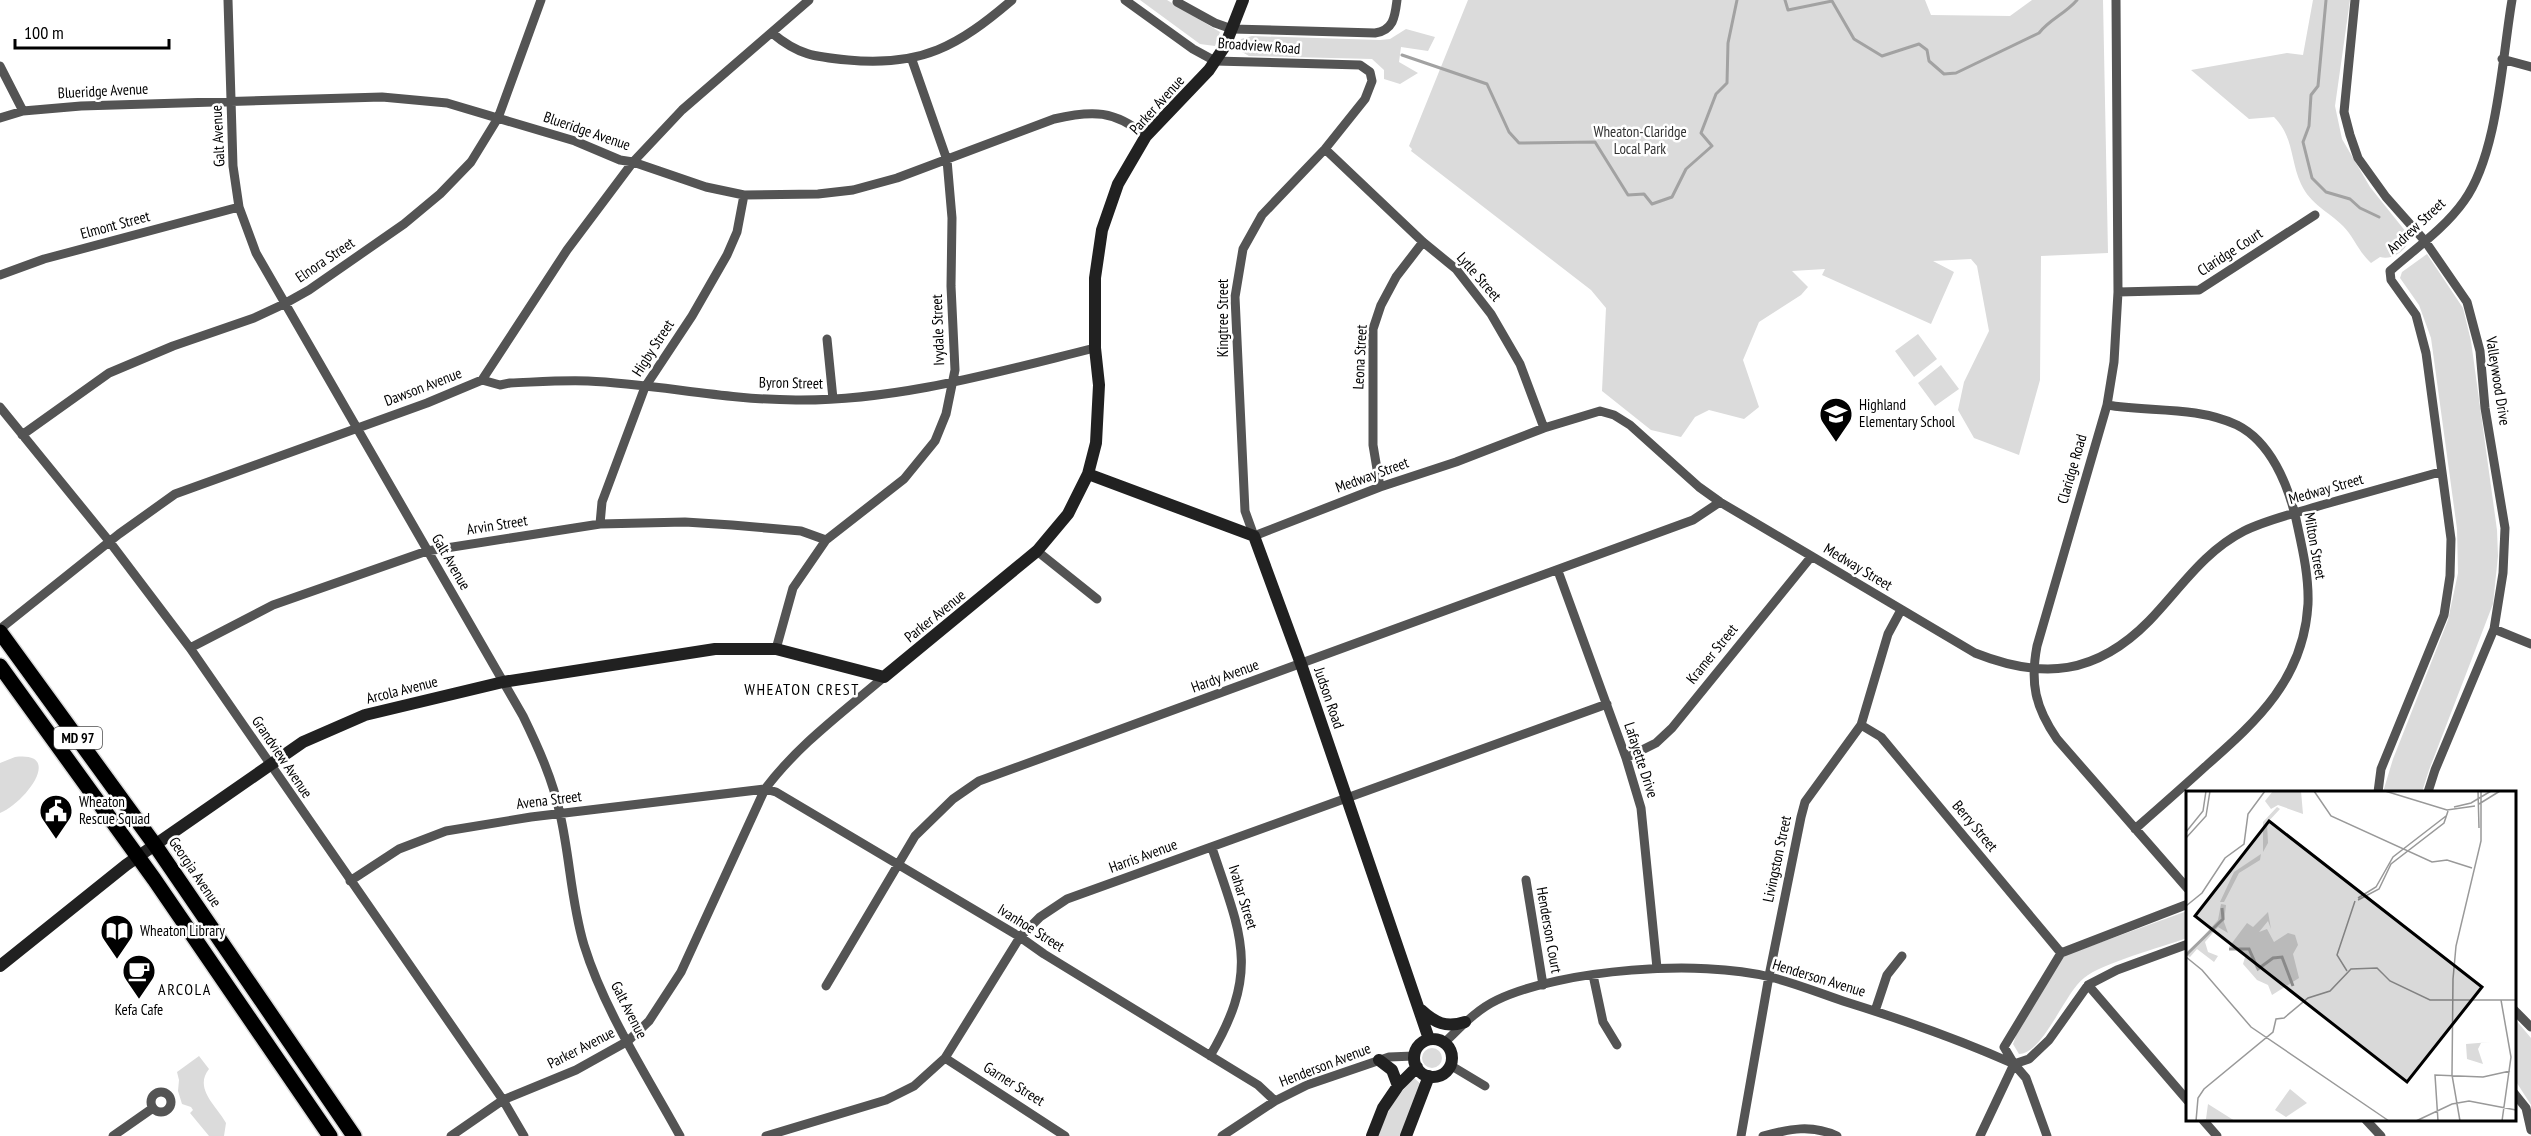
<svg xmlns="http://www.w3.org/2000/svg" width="2531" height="1136" font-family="'PT Sans Narrow',sans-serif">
	<rect width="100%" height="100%" fill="#fff"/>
	<path fill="#dbdbdb" d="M1140 0H1167L1220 32 1215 46 1200 44Z
		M1468 0H1925L1931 15 2010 16 2032 0H2103L2108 253 2041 256 2040 380 2019 455 1974 438 1958 410 1964 382 1989 331 1977 266 1971 259 1933 261 1954 272 1931 324 1822 275 1825 269 1792 271 1808 287 1801 295 1759 322 1743 360 1759 407 1744 419 1709 410 1695 417 1681 437 1651 430 1602 391 1606 308 1591 290 1411 151 1412 149 1409 146Z
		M2313 0H2350L2335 106 2342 139 2370 187 2410 237C2408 249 2393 261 2380 257L2371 263C2358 251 2354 237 2343 226 2328 211 2311 205 2301 184 2290 160 2294 137 2274 117L2249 119 2191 70 2287 53 2303 55Z
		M1406 29 1435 37 1428 51 1401 47 1399 62 1418 73 1400 84 1384 79V70L1372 59 1249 56 1237 49 1241 39 1252 36 1380 40 1390 39Z
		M2427 254 2463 308 2471 341 2497 530 2498 556 2493 604 2429 770 2422 792H2383L2393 759 2448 620 2458 573 2457 529 2431 338 2419 305 2400 278 2402 272Z
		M1918 334 1937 359 1914 377 1895 351Z
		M1941 365 1959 389 1935 406 1918 383Z
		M15 757C64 751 26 802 0 813V763Z
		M2187 911V938C2162 947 2102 963 2084 978 2065 992 2043 1054 2019 1054L2013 1044 2017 1033 2060 960 2066 955Z
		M2515 1019 2531 1038V1105L2515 1080Z
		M1422 1058a10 10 0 1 1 20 0a10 10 0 1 1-20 0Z
		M199 1056 209 1069C193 1089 218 1107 226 1123L224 1136H209L190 1113 193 1110 191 1107 182 1104 178 1091 179 1080 177 1072Z
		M1414 1078 1421 1084 1401 1136H1377C1385 1114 1397 1095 1414 1078Z"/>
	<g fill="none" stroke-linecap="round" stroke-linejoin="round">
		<path stroke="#a2a2a2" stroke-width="3" d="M1785 0 1788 10 1832 1 1854 39 1882 56 1919 44 1927 50 1929 61 1944 74 1956 73 2039 33C2050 19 2065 14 2077 0
			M2326 0 2318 86 2311 95 2309 126 2303 142 2312 178 2326 192 2350 199 2360 208 2379 217
			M1402 55 1487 84 1509 132 1519 143 1595 142 1628 195 1644 194 1652 204 1672 197 1686 169 1712 146 1701 133 1716 94 1727 83 1728 43 1737 0"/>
		<g stroke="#dbdbdb" stroke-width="18">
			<path id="primary" d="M0 632 155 845 354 1136
				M0 666 154 879 330 1136"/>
		</g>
		<path stroke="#545454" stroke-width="9" d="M228 0 233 166 239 207 256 253 523 716C538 747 553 780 560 814 570 857 571 902 584 945 604 1010 647 1076 680 1136
			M1125 0 1193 49 1215 61 1360 65 1370 72 1372 81 1365 99 1325 149 1262 215 1243 249 1235 297 1245 511 1254 536 1380 487 1456 462 1544 428 1600 411 1614 415 1630 425 1699 487 1720 502 1975 653C2043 680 2096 675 2149 621 2180 589 2203 552 2244 531 2268 519 2297 513 2322 505 2361 494 2401 483 2440 472
			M2116 0 2118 292 2114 362 2107 405 2037 646C2030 683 2035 707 2057 739L2188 889
			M2355 0 2344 112 2350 135 2358 158 2386 197 2425 241 2467 302 2480 351 2485 408 2505 528 2503 573 2494 629 2435 770 2428 792
			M1177 2 1215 23 1232 29 1375 33C1394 30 1395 16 1397 0
			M772 33C798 55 815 57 848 60 922 67 958 46 1012 0
			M2502 59 2531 67
			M0 66 23 111
			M0 118 23 111 81 106 382 97 447 103 575 141 620 160 633 162 706 187 744 195 818 194 853 190 897 178 1054 119C1092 110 1115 110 1146 136
			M1325 149 1423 242 1456 269 1491 314 1520 364 1544 428
			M0 275 44 259 239 207
			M2118 292 2199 290 2315 215
			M827 339 833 399
			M482 380 500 385 510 383C536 382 562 380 588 381 657 384 726 400 796 400 898 401 997 372 1095 348
			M2107 405C2150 412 2196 406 2237 425 2271 442 2288 485 2296 519 2302 547 2309 575 2308 604 2304 678 2258 720 2207 765 2183 787 2159 808 2135 829
			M0 407 109 541 190 648 503 1100 524 1136
			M22 435 109 373 173 346 254 318 284 304 309 290 404 224 440 194 471 162 498 118 541 0
			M1380 487 1373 445V329L1381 305 1396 277 1423 242
			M600 524 602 502 645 387 692 316 727 255 737 232 744 195
			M1037 551 1097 599
			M1558 571 1626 758 1641 808 1657 968
			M0 629 119 534 175 494 427 403 482 380 567 250 633 162 682 110 809 0
			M2494 629 2531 644
			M190 648 273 605 427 551 600 524 685 522 732 525 801 531 826 540
			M776 649 793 588 826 540 904 479 935 441 946 414 955 370 951 286 952 218 947 160 912 60
			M1861 725 1881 737 2061 953
			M1626 758 1656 743 1672 728 1811 557
			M2378 792 2381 769 2444 615 2450 576 2451 539 2426 353 2416 315 2391 280 2390 271C2415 249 2445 228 2464 201 2498 154 2502 58 2512 0
			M1526 880 1543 985
			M350 881 399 849 446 831 531 817 765 789 776 792 1020 937 1044 954 1258 1085 1275 1101
			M1593 975 1603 1022 1617 1045
			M2088 985 2188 1101
			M826 986 915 836 953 799 979 781 1693 520 1720 502
			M2514 1010 2531 1027
			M1875 1011 1887 975 1902 956
			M1444 1043C1461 1027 1476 1010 1497 1000 1562 969 1700 959 1770 977 1795 983 1819 993 1843 1001 1901 1019 1958 1039 2014 1064L2029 1059 2049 1040 2088 985 2117 970 2188 944
			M1210 1056C1261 970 1241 935 1212 848
			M945 1058 1065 1136
			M1450 1065 1485 1086
			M151 1102a10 10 0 1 1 20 0a10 10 0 1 1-20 0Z
			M2514 1093 2526 1108 2531 1130
			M2203 1120 2217 1136
			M2366 1120 2381 1136
			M113 1136 153 1108
			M451 1136 503 1100 576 1070 628 1041 649 1021 681 972 765 789C798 745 842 713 884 677
			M766 1136 886 1100 914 1086 945 1058 1020 937 1040 917 1067 899 1607 704
			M1222 1136 1275 1101 1307 1085 1389 1057 1414 1056
			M1741 1136 1769 976 1801 817 1805 802 1861 725 1888 634 1901 610
			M1763 1136C1790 1129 1811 1124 1837 1136
			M1980 1136 2014 1064
			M2047 1136 2026 1078 2014 1064 2004 1047 2061 953 2188 904"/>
		<path stroke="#212121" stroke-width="12" d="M1088 474 1254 536 1301 664 1429 1039
			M0 966 126 865 270 765 303 742 365 715 503 682 715 649H776L884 677 1037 551 1068 514 1088 474 1096 443 1099 385 1095 348V278L1102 230 1118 184 1146 136 1209 70 1225 46 1243 0
			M1421 1010C1435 1023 1446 1028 1465 1022
			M1414 1058a19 19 0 1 1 38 0a19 19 0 1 1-38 0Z
			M1379 1060 1392 1070 1398 1086
			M1372 1136 1383 1108 1398 1086 1417 1067
			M1406 1136 1429 1076"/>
		<use href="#primary" stroke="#000" stroke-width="15"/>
	</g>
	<defs>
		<g id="school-pin" transform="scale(1.725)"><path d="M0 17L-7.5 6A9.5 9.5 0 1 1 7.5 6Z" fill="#000" stroke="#fff"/><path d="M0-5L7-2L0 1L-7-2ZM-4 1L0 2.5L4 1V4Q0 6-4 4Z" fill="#fff"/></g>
		<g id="civic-pin" transform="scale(1.725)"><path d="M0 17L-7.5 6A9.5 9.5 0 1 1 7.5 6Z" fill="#000" stroke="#fff"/><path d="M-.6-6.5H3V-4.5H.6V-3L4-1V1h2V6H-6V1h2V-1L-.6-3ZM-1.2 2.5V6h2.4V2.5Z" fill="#fff"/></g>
		<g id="library-pin" transform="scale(1.725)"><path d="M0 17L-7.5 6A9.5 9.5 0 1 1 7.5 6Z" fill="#000" stroke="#fff"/><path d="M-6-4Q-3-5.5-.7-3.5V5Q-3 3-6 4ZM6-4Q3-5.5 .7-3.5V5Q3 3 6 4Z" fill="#fff"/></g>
		<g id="cafe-pin" transform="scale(1.725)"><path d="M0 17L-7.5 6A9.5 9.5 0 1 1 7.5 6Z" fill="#000" stroke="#fff"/><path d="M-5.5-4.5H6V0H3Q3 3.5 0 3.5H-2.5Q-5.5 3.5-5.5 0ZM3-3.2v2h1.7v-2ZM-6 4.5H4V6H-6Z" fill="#fff"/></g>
	</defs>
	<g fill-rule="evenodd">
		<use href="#school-pin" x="1836" y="414"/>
		<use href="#civic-pin" x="56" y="811"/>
		<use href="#library-pin" x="117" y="931"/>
		<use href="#cafe-pin" x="139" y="971"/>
	</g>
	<g text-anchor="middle" stroke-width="5" stroke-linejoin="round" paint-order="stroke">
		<rect fill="#fff" stroke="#4c4c4c" stroke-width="1.5" x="54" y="727" width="48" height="22" rx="4.5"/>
		<g font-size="14" font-weight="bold" fill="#000">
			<text x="78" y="743">MD 97</text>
		</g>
		<g font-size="15" fill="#000" stroke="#fff">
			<text transform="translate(1259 46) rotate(4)" y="5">Broadview Road</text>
			<text transform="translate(103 91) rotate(-3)" y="5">Blueridge Avenue</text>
			<text transform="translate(1157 105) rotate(-48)" y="5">Parker Avenue</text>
			<text transform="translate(587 131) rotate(19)" y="5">Blueridge Avenue</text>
			<text transform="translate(218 136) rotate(-93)" y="5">Galt Avenue</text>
			<text transform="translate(115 225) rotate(-15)" y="5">Elmont Street</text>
			<text transform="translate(2416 226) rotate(-43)" y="5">Andrew Street</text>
			<text transform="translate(2230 252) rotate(-33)" y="5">Claridge Court</text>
			<text transform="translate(325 260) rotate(-34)" y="5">Elnora Street</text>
			<text transform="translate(1479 277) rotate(49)" y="5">Lytle Street</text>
			<text transform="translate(1223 318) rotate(-90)" y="5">Kingtree Street</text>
			<text transform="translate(938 330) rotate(-92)" y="5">Ivydale Street</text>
			<text transform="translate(653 348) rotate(-57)" y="5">Higby Street</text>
			<text transform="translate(1360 357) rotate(-87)" y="5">Leona Street</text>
			<text transform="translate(2498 381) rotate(81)" y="5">Valleywood Drive</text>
			<text transform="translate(791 383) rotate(1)" y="5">Byron Street</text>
			<text transform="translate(423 387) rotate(-21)" y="5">Dawson Avenue</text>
			<text transform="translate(2072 469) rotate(-74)" y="5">Claridge Road</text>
			<text transform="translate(1372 475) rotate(-20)" y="5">Medway Street</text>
			<text transform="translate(2326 489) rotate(-16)" y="5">Medway Street</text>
			<text transform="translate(497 525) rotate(-9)" y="5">Arvin Street</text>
			<text transform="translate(2315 546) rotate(80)" y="5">Milton Street</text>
			<text transform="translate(451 562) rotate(60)" y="5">Galt Avenue</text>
			<text transform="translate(1858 567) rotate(31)" y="5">Medway Street</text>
			<text transform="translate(935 616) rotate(-39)" y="5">Parker Avenue</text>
			<text transform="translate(1712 654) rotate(-51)" y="5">Kramer Street</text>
			<text transform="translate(1225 676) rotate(-20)" y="5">Hardy Avenue</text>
			<text transform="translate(402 690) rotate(-14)" y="5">Arcola Avenue</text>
			<text transform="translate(1329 698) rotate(71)" y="5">Judson Road</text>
			<text transform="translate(282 757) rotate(56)" y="5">Grandview Avenue</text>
			<text transform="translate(1641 760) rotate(72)" y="5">Lafayette Drive</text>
			<text transform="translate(549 800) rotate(-7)" y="5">Avena Street</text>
			<text transform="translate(1975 826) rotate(50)" y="5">Berry Street</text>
			<text transform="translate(1143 856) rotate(-20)" y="5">Harris Avenue</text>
			<text transform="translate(1777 859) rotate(-78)" y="5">Livingston Street</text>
			<text transform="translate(195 872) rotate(56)" y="5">Georgia Avenue</text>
			<text transform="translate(1243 897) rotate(73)" y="5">Ivahar Street</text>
			<text transform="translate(1031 928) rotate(32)" y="5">Ivanhoe Street</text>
			<text transform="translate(1549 930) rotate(80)" y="5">Henderson Court</text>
			<text transform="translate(1819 978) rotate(17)" y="5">Henderson Avenue</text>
			<text transform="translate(629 1010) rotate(63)" y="5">Galt Avenue</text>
			<text transform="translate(581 1048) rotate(-27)" y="5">Parker Avenue</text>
			<text transform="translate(1325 1065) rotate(-21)" y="5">Henderson Avenue</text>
			<text transform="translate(1014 1084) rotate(32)" y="5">Garner Street</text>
		</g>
		<g font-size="15" fill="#323232" stroke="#fff">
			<text x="1640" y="137">Wheaton-Claridge<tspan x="1640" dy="17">Local Park</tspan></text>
		</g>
		<g font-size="15" fill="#000" stroke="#fff" text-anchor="start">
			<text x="1859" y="410">Highland<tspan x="1859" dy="17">Elementary School</tspan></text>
			<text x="79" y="807">Wheaton<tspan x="79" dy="17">Rescue Squad</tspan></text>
			<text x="140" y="936">Wheaton Library</text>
			<text x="139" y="1015" text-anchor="middle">Kefa Cafe</text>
		</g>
		<g font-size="16" letter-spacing="1.5" fill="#000" stroke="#fff">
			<text x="802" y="695">WHEATON CREST</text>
			<text x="185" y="995">ARCOLA</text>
		</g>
	</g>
	<g transform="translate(2186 791)">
		<rect width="330" height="330" fill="#fff"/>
		<path d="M87 0H115L117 23 92 14 85 18 79 10ZM91 16 94 18 81 32 82 52 77 61V31ZM75 63 74 69 53 82 38 111H34L48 81ZM35 113 40 114 38 131 42 142 32 136 19 151 22 161 32 165 28 171 11 158 4 166 0 164 32 129ZM82 121 85 138 82 130 73 141 81 138 88 151 102 142 109 144 112 154 107 163 113 187 86 204 82 194 71 189 57 173 60 163 43 156 61 132 67 136ZM305 251 295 252 292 258 297 273 281 268 280 253ZM104 298 121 312 100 326 89 319ZM22 313 49 330H11L20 328Z" fill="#dbdbdb"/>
		<path fill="none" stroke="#a2a2a2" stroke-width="3" d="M43 158H63L72 178 87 167 96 166 107 195M0 164 37 128 36 117"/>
		<path fill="none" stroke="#999" stroke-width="1.5" d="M128 0 145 25 246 71 261 69 286 77M199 0 261 19 289 15M292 0 293 37M293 13 314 0M268 16 285 12 305 0M0 41 17 20 20 0M0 47 20 25 24 0M172 107 190 96 207 66 260 25M172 109 193 98 205 73 258 32 262 20M0 115 16 102 39 67 58 53 62 23 79 0M0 166 16 179 65 236 203 330M161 180 151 164 169 110M315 209 325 266 316 330M10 330 12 307 18 298 87 241 90 228 98 227 122 207 144 200 165 178 191 177 204 190 244 209H330M230 330 266 313 283 310 330 319M252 330 249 284 297 286 324 280M274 330 266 284 267 188 270 155 295 50V0"/>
		<path fill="#000" fill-opacity="0.15" stroke="#000" stroke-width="3" d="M83 30 296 196 221 291 9 125Z"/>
		<rect width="330" height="330" fill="none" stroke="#000" stroke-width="3"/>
	</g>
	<path d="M15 39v9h154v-9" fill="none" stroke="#000000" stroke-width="3"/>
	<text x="24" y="39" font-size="18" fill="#000000" stroke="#ffffff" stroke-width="4.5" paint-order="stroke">100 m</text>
</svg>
